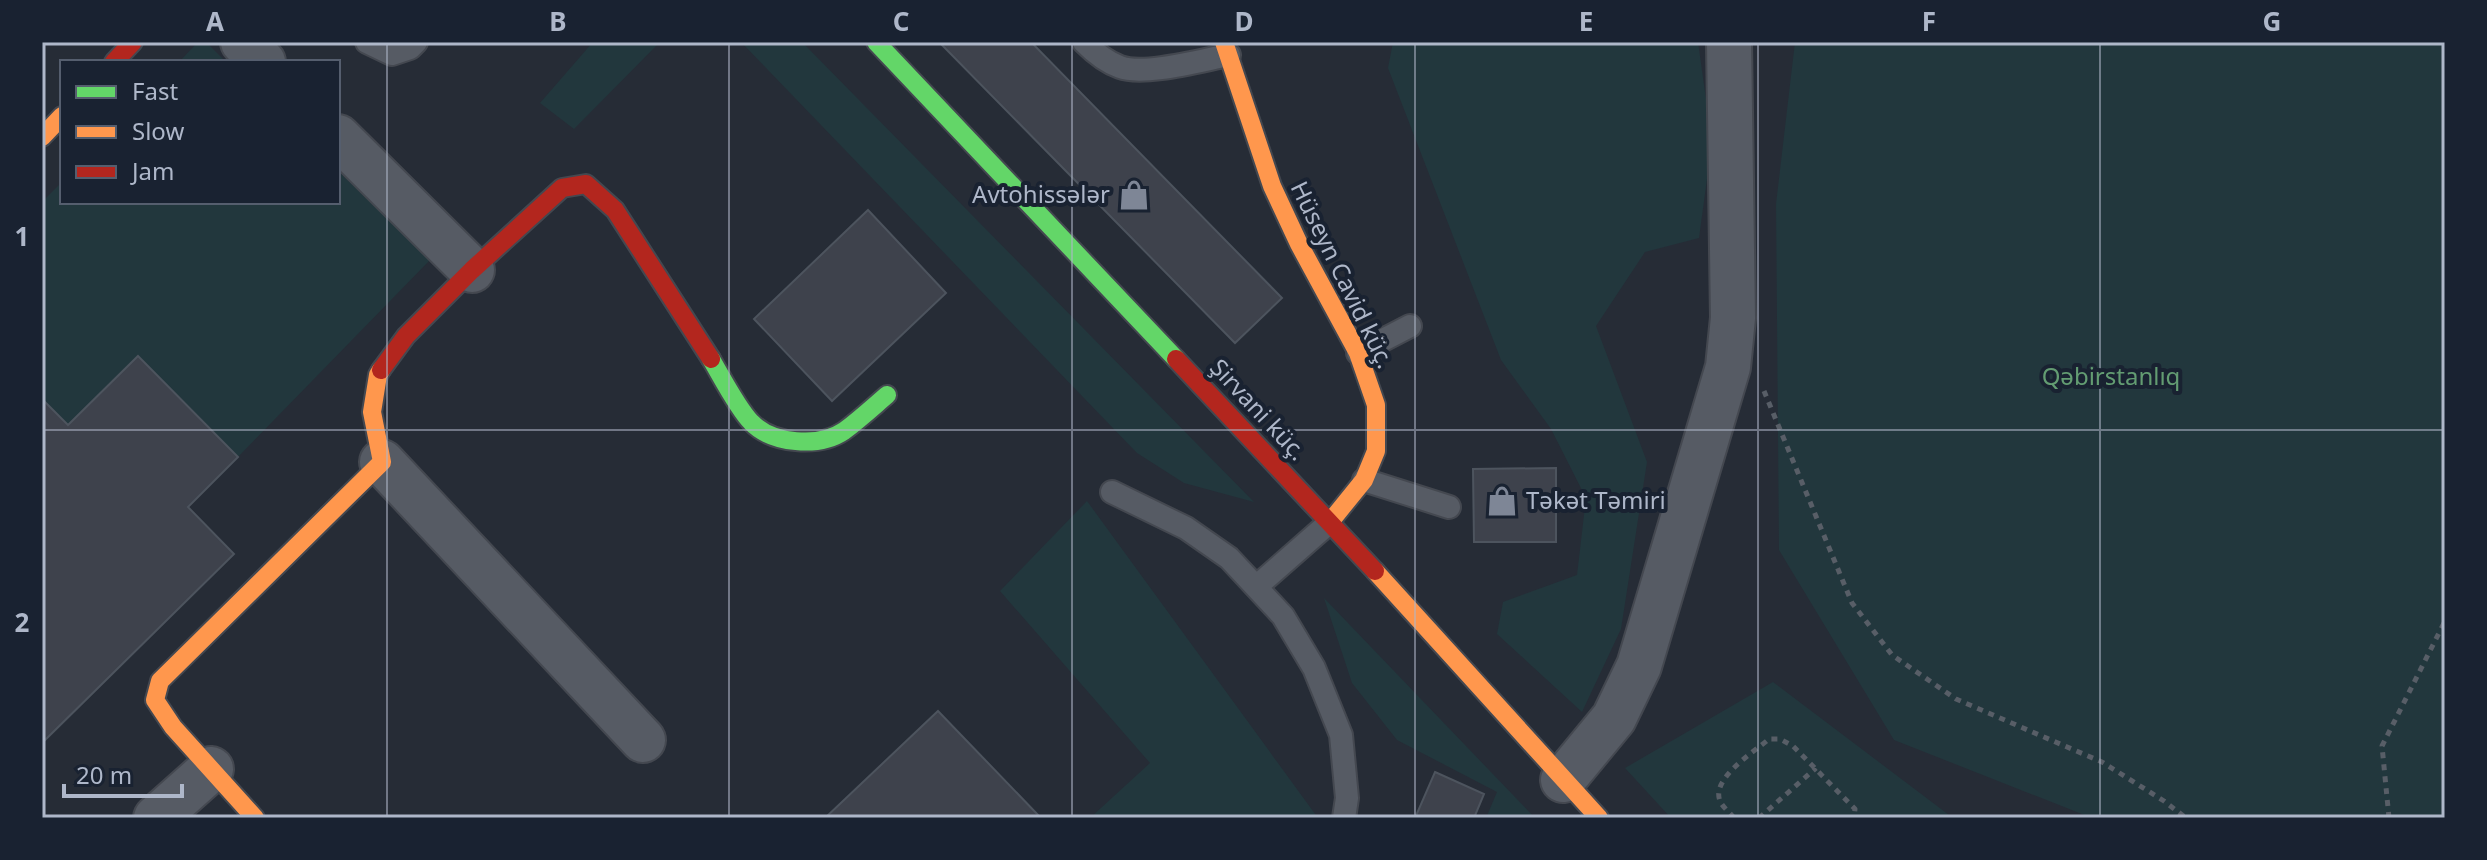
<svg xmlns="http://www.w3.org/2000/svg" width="2487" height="860" font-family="'Noto Sans',sans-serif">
	<rect width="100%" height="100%" fill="#262c36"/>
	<path fill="#22373d" d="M198 42H206L226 62H179Z
		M593 42H660L574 129 540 103Z
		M741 42H802L1254 502 1184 483 1137 453Z
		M1393 42H1698L1712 142 1699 238 1645 252 1596 326 1647 462 1621 629 1582 712 1497 634 1503 602 1577 575 1586 498 1551 429 1501 360 1388 68Z
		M1795 42H2445V818H2092L1894 740 1779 550 1776 204Z
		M338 171 430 260 238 457 139 357 68 425 42 399V202L62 182V202H338Z
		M1087 501 1318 818H1090L1150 763 1000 591Z
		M1324 598 1535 818H1486L1497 792 1397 740 1352 683Z
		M1773 682 1953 818H1671L1625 768Z"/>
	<path fill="#3e424c" stroke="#4d545e" stroke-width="2" d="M939 42H1031L1282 298 1235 343Z
		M868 210 946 293 832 401 754 319Z
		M138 356 238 457 188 507 234 554 42 743V399L68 425Z
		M1556 468V542H1474L1473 469Z
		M938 711 1041 818H825Z
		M1435 772 1484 794 1474 818H1415Z"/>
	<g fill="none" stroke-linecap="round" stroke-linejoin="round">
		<g stroke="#444850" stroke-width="26">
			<path id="lane" d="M367 42 392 54 410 48 416 42
				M1084 42C1094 52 1106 62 1120 67 1144 76 1202 60 1229 55
				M1358 353 1410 326
				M1364 480 1449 507
				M1112 492 1186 528 1229 558 1283 616 1314 668 1341 735 1347 798 1344 818
				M1256 587 1330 522"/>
		</g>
		<g stroke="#444850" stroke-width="48">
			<path id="street" d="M243 42 263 62
				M338 137 472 270
				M382 462 643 740
				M1563 780 1614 718 1639 666 1728 367 1733 318 1729 42
				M156 818 211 769"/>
		</g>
		<g stroke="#444850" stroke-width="22">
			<path id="fast" d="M876 42 1176 359
				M711 359C721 376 738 409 751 422 772 444 819 448 844 431 859 420 873 407 887 395"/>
		</g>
		<g stroke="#444850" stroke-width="22">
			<path id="slow" d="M1224 42 1272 186 1299 244 1358 353 1376 405V451L1364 480 1330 522
				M42 137 62 116
				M1375 571 1599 818
				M255 818 173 727 155 700 160 681 382 462 372 412 378 375 381 370"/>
		</g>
		<g stroke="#444850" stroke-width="22">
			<path id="jam" d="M114 62 133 42
				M1176 359 1375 571
				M381 370 406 336 472 270 562 188 586 184 615 210 711 359"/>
		</g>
		<path stroke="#585e67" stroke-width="5" stroke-dasharray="6 6" stroke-linecap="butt" d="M1764 391 1852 603 1892 655 1956 699 2102 762 2164 801 2186 818
			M1734 818C1730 813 1724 808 1721 803 1708 780 1754 752 1769 739H1780L1793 746 1855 809 1854 818
			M1759 818 1816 768
			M2389 818 2382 746 2445 621"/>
		<use href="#lane" stroke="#565b64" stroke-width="22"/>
		<use href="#street" stroke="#565b64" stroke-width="44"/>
		<use href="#fast" stroke="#63d668" stroke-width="18"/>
		<use href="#slow" stroke="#ff974d" stroke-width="18"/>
		<use href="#jam" stroke="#b3261e" stroke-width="18"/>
	</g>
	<path fill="none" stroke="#aeb7c9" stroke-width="2" stroke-opacity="0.55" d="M387 42V818M729 42V818M1072 42V818M1415 42V818M1758 42V818M2100 42V818M42 430H2445"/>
	<defs>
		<g id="shop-bare" transform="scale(2.4)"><path d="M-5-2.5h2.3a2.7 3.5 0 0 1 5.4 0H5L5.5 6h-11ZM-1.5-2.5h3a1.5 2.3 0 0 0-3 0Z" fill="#7e8696" stroke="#192231" stroke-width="2.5" paint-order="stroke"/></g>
	</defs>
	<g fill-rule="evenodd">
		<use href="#shop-bare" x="1134" y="195"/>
		<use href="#shop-bare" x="1502" y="501"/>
	</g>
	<g text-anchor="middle" stroke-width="8" stroke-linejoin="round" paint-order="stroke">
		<g font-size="24" fill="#aeb7c9" stroke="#192231" text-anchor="end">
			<text x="1110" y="203">Avtohissələr</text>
			<text x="1526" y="509" text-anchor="start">Təkət Təmiri</text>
		</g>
		<g font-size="24" fill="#aeb7c9" stroke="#192231">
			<text transform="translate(1342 275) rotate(64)" y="8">Hüseyn Cavid küç.</text>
			<text transform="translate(1258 410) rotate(47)" y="8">Şirvani küç.</text>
		</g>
		<g font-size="24" fill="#639c72" stroke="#192231">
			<text x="2111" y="385">Qəbirstanlıq</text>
		</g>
	</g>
	<rect width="2487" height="860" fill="none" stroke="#192231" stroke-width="88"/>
	<rect x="60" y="60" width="280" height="144" fill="#192231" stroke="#555e6e" stroke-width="2"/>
	<rect x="76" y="86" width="40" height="12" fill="#63d668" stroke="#555e6e" stroke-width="2"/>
	<text x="132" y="100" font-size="24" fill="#aeb7c9">Fast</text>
	<rect x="76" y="126" width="40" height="12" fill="#ff974d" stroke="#555e6e" stroke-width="2"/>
	<text x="132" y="140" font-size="24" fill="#aeb7c9">Slow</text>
	<rect x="76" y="166" width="40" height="12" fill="#b3261e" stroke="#555e6e" stroke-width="2"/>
	<text x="132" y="180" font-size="24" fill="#aeb7c9">Jam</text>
	<path d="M64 784v12h118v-12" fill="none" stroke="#aeb7c9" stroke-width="4"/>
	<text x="76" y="784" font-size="24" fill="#aeb7c9" stroke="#192231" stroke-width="6" paint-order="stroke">20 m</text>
	<rect x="44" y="44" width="2399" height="772" fill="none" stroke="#aeb7c9" stroke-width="3"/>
	<g font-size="26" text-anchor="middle" font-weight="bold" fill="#aeb7c9">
		<text x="215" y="31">A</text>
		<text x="558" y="31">B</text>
		<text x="901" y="31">C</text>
		<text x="1244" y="31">D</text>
		<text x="1586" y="31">E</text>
		<text x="1929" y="31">F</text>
		<text x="2272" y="31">G</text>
		<text x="22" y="246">1</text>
		<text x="22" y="632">2</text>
	</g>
</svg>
